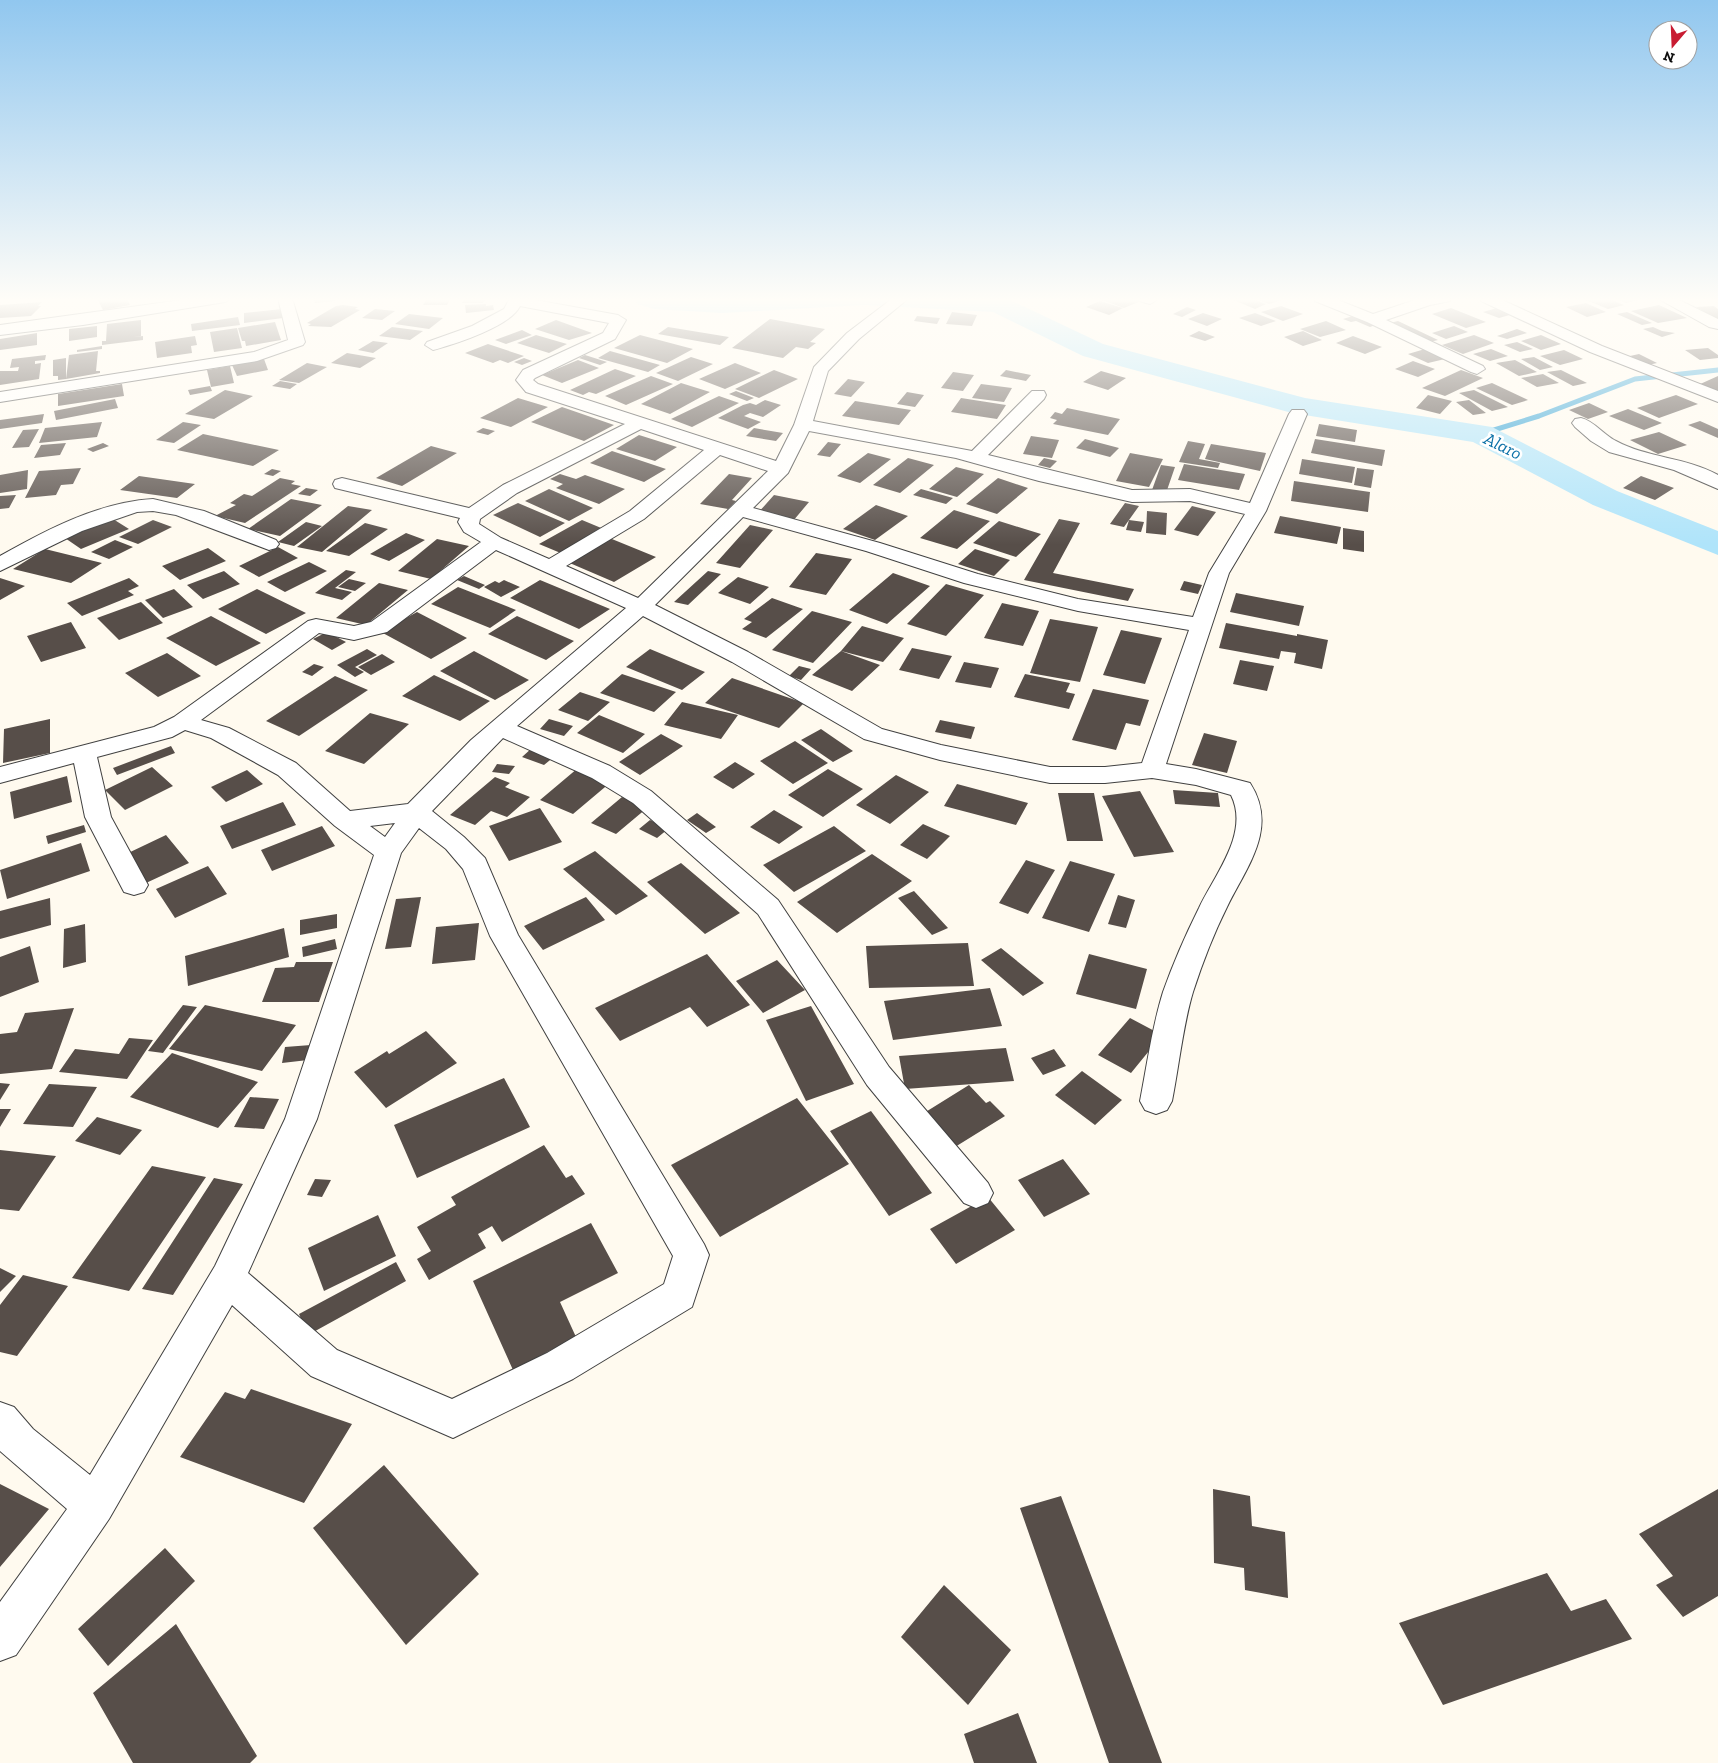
<svg xmlns="http://www.w3.org/2000/svg" width="1718" height="1763" font-family="'Zilla Slab',serif">
	<rect width="100%" height="100%" fill="#fffaef"/>
	<g fill="none" stroke-linecap="round" stroke-linejoin="round">
		<path stroke="#31a2d6" stroke-width="5" d="M1481 434 1539 416 1635 379 1718 370"/>
		<path fill="#afe4fa" fill-rule="evenodd" d="M634 298H1006L1103 344 1305 398 1492 427 1617 491 1718 531V555L1593 505 1473 442 1292 413 1083 356 993 312 864 305 722 313 654 309 638 304Z"/>
	</g>
	<path fill="#574e49" d="M97 298H127L130 305 103 310Z
		M314 298H334L335 301 315 303Z
		M427 298H451L447 305H423Z
		M464 298H488L482 303H462Z
		M1107 298H1132L1141 301 1124 308 1102 300Z
		M1235 298H1249L1266 304 1255 309 1231 299Z
		M1253 298H1287L1269 304Z
		M1596 298H1606L1624 305 1608 309 1586 300Z
		M1613 298H1643V299L1626 303Z
		M1100 301 1123 308 1109 315 1086 307Z
		M42 302 38 306H41L31 316 0 318V305Z
		M1586 303 1606 312 1587 317 1566 307Z
		M486 304V306L493 305 494 310 466 313 465 305Z
		M343 305 358 307 355 309 360 310 331 327 308 326 311 324 307 323 336 306Z
		M1659 305 1687 318 1658 323 1631 311Z
		M1281 306 1303 314 1283 321 1261 312Z
		M1714 306 1718 309V320L1696 307Z
		M1187 307 1196 310 1182 317 1173 314Z
		M1451 308 1486 322 1466 328 1432 314Z
		M1497 308 1513 314 1499 318 1483 312Z
		M282 309 283 318 244 323V313Z
		M375 309 395 311 382 320 362 318Z
		M952 312 977 315 972 326 946 324Z
		M1627 312 1652 323 1642 325 1617 314Z
		M1203 313 1222 319 1207 326 1188 319Z
		M1255 313 1276 321 1261 326 1239 318Z
		M409 314 443 318 429 329 395 324Z
		M1356 315 1378 324 1370 327 1356 321 1351 322 1343 319Z
		M917 316 940 318 937 324 914 321Z
		M238 317 240 325 192 331 191 324Z
		M770 319 825 329 810 342 816 343 808 349 796 347 783 358 732 348Z
		M141 320V336L133 337 143 336V340L102 345V341H106L107 324Z
		M556 320 592 333 569 340 535 329Z
		M1326 321 1346 330 1320 337 1300 329Z
		M1398 321 1438 340 1430 342 1390 323Z
		M275 322 281 340 246 346 245 341H242L238 328Z
		M97 326V337L69 341V329Z
		M1454 326 1468 332 1446 339 1432 333Z
		M392 327 423 331 410 340 379 336Z
		M668 327 729 337 720 345 658 334Z
		M1653 327 1662 331 1675 333 1662 337 1643 329Z
		M237 328 242 348 214 352 210 332Z
		M1517 329 1527 333 1507 339 1497 336Z
		M522 330 532 335 506 344 495 340Z
		M1199 331 1215 337 1205 341 1189 336Z
		M1303 331 1322 340 1303 346 1284 337Z
		M37 333V345L0 350V339Z
		M536 335 567 344 549 353 517 343Z
		M640 335 693 349 667 363 614 348Z
		M1474 335 1494 343 1463 354 1442 345Z
		M1541 335 1561 344 1541 350 1521 341Z
		M195 336 197 345 191 346 192 353 157 358 155 342Z
		M1353 336 1382 347 1365 354 1336 343Z
		M373 341 388 343 373 353 358 350Z
		M1517 342 1533 349 1520 352 1504 345Z
		M488 344 524 356 508 363 500 360 493 363 465 353Z
		M102 346V349L77 352V350Z
		M1708 348 1718 355V358L1700 360 1685 350Z
		M1425 349 1445 359 1428 363 1408 354Z
		M1491 349 1508 356 1490 361 1473 354Z
		M1564 350 1583 359 1560 365 1540 356Z
		M98 351 96 371H100V373L66 379 69 355Z
		M610 351 660 365 648 372 598 358Z
		M347 353 376 358 360 368 331 363Z
		M1639 354 1657 363 1648 365 1630 356Z
		M46 355 45 360 35 361V364L41 363 39 379 0 385V371H18L19 367 10 368 12 359Z
		M585 355 607 362 600 365 579 358Z
		M691 357 713 364 678 381 656 373Z
		M1534 357 1553 367 1540 370 1521 359Z
		M66 358V379L58 380V376H53V360Z
		M524 358 532 361 522 365 514 362Z
		M264 359 268 370 237 376 232 365Z
		M578 360 599 368 562 383 542 375Z
		M1515 360 1537 372 1519 376 1496 363Z
		M1413 361 1435 369 1418 377 1395 369Z
		M307 363 327 367 299 383 279 380Z
		M735 363 761 373 725 389 699 379Z
		M230 366 234 383 211 387 207 370Z
		M615 369 636 376 596 394 589 392 583 395 570 390Z
		M774 370 798 379 759 398 735 389Z
		M1006 370 1031 375 1026 381 1000 376Z
		M1461 370 1483 378 1445 396 1422 388Z
		M1561 370 1587 383 1573 386 1547 372Z
		M1101 371 1126 378 1108 390 1083 382Z
		M953 372 974 375 963 391 941 388Z
		M1543 374 1559 383 1537 387 1521 378Z
		M651 376 673 384 626 405 605 396Z
		M1718 376V392L1698 385Z
		M848 379 865 382 851 397 834 394Z
		M280 381 297 384 290 389 272 386Z
		M681 383 710 392 670 414 641 404Z
		M1492 383 1528 400 1512 405 1476 388Z
		M122 384 124 396 58 406V394Z
		M981 384 1012 388 1004 402 972 398Z
		M210 386 212 391 190 395 188 390Z
		M225 390 253 396 214 419 185 414Z
		M1474 390 1508 407 1492 411 1459 393Z
		M736 391 754 398 747 401 729 394Z
		M907 392 924 395 915 407 897 404Z
		M1428 395 1452 401 1440 414 1416 408Z
		M1676 395 1698 404 1659 418 1637 408Z
		M719 396 739 403 692 427 671 419Z
		M518 398 548 407 511 427 480 418Z
		M961 398 1006 405 997 419 951 412Z
		M115 399 118 408 56 420 54 411Z
		M765 400 781 405 763 417 750 413 744 416 761 422 748 429 718 418 743 405 750 403 756 405Z
		M1469 400 1486 413 1473 415 1456 402Z
		M855 401 911 410 899 425 842 416Z
		M1589 403 1608 412 1588 419 1569 410Z
		M562 407 614 425 584 441 531 422Z
		M1067 408 1120 419 1108 435 1053 424 1057 420 1050 418 1055 412 1062 414Z
		M1628 409 1662 423 1644 430 1609 416Z
		M44 414 42 423 0 429V420Z
		M1700 421 1718 429V438L1688 425Z
		M102 422 97 437 39 443 45 428Z
		M183 422 201 425 174 443 156 440Z
		M1319 424 1357 430 1355 442 1316 436Z
		M483 428 495 431 488 435 476 432Z
		M754 428 783 433 776 441 746 436Z
		M39 429 29 447 12 448 23 430Z
		M1659 432 1687 445 1658 454 1630 440Z
		M203 434 279 450 253 466 177 450Z
		M639 435 677 447 655 461 616 449Z
		M1031 436 1059 440 1052 458 1023 454Z
		M1085 439 1119 448 1110 457 1076 448Z
		M1315 439 1385 450 1382 466 1311 453Z
		M1188 441 1205 444 1199 459 1220 463 1218 468 1179 462Z
		M828 442 841 444 830 457 817 455Z
		M66 443 60 455 34 458 41 445Z
		M103 443 109 446 93 452 87 449Z
		M1211 444 1266 453 1260 471 1205 459Z
		M431 446 457 453 402 486 376 478Z
		M612 451 666 469 644 482 590 463Z
		M868 453 891 459 860 483 837 476Z
		M1130 453 1163 459 1149 487 1116 481Z
		M908 458 934 465 900 493 873 485Z
		M1044 458 1057 461 1050 468 1038 465Z
		M1302 459 1355 467 1352 483 1299 474Z
		M1184 464 1245 474 1239 490 1178 480Z
		M1161 465 1175 467 1166 493 1152 490Z
		M956 467 984 474 957 497 929 489Z
		M81 468 73 484 61 485 56 495 25 498 39 471Z
		M1357 468 1374 470 1371 488 1354 485Z
		M272 469 281 471 273 476 264 474Z
		M28 470 27 489 0 493V475Z
		M560 474 576 479 585 475 625 489 599 504 556 488 563 484 550 479Z
		M729 474 752 478 732 500 736 501 728 509 700 504Z
		M139 476 195 484 177 498 120 490Z
		M1641 476 1674 488 1655 500 1623 488Z
		M280 478 295 481 291 484 301 486 245 523 215 516 236 505 230 503 244 494 252 496Z
		M998 478 1028 488 997 514 966 504Z
		M1294 481 1370 492 1368 512 1291 501Z
		M306 488 318 490 310 496 298 494Z
		M549 489 593 508 569 521 525 501Z
		M921 489 953 498 946 504 913 495Z
		M16 495 9 508 0 509V496Z
		M774 495 809 502 793 521 757 514Z
		M291 499 322 505 280 536 248 529Z
		M518 503 565 523 540 537 493 515Z
		M1125 503 1139 506 1124 527 1110 524Z
		M876 505 908 516 875 540 843 529Z
		M348 506 372 510 322 552 297 547Z
		M1192 506 1216 512 1198 536 1174 530Z
		M954 510 990 521 957 549 920 538Z
		M1147 511 1167 513 1166 535 1146 533Z
		M1280 516 1341 527 1337 544 1274 533Z
		M113 519 129 529 81 549 65 538Z
		M1059 519 1080 523 1053 573 1134 589 1128 601 1024 580Z
		M153 520 172 527 138 544 119 537Z
		M582 520 606 530 563 554 539 544Z
		M1129 520 1144 522 1141 532 1126 530Z
		M999 521 1041 534 1016 557 973 543Z
		M306 522 322 526 294 546 278 542Z
		M365 523 388 529 349 556 326 551Z
		M750 525 773 530 740 568 716 563Z
		M1343 528 1364 531V552L1343 549Z
		M406 533 425 540 389 561 370 554Z
		M607 537 656 557 614 582 565 561Z
		M437 539 469 546 431 579 398 571Z
		M115 540 133 547 109 559 91 552Z
		M278 547 298 558 259 577 239 566Z
		M208 548 226 561 180 580 162 566Z
		M45 549 102 563 71 583 13 569Z
		M975 549 1010 560 994 576 958 564Z
		M816 553 852 559 826 595 789 587Z
		M309 562 327 571 285 592 267 582Z
		M346 570 356 572 335 588 352 592 342 600 315 593Z
		M224 571 240 584 203 599 187 585Z
		M708 571 721 574 688 605 674 602Z
		M893 573 930 586 887 624 849 610Z
		M464 576 485 585 479 589 457 580Z
		M738 577 769 587 750 604 718 593Z
		M0 578 25 586 0 600Z
		M129 578 139 586 128 591 134 595 82 616 67 603Z
		M349 579 366 583 355 591 338 587Z
		M504 580 520 587 501 597 484 587 495 581 499 583Z
		M540 580 610 609 579 629 510 598Z
		M1184 581 1202 585 1198 594 1180 590Z
		M379 583 408 590 366 625 336 618Z
		M946 584 984 595 946 636 907 624Z
		M458 587 516 610 490 628 431 604Z
		M174 589 193 607 163 618 145 600Z
		M257 589 306 613 266 634 218 609Z
		M1236 593 1304 606 1299 626 1230 612Z
		M772 598 803 609 766 638 742 629 752 622 744 619Z
		M141 602 163 623 119 640 97 618Z
		M1002 603 1039 611 1023 646 984 638Z
		M812 611 852 622 813 663 772 650Z
		M417 612 467 638 431 659 381 632Z
		M211 616 261 643 216 666 166 638Z
		M517 616 574 641 546 660 488 634Z
		M1050 619 1098 627 1080 682 1030 673Z
		M71 622 86 648 41 662 27 636Z
		M1226 623 1297 636V634L1328 640 1322 669 1294 663 1296 653 1281 651 1279 659 1219 648Z
		M862 626 904 638 883 662 841 651Z
		M1121 630 1162 638 1145 684 1103 675Z
		M327 632 346 642 332 650 313 639Z
		M912 648 952 656 939 679 899 670Z
		M367 649 377 655 355 667 364 672 355 677 337 665Z
		M650 649 705 672 682 690 626 667Z
		M474 651 529 680 495 700 440 671Z
		M841 651 880 665 852 691 812 675Z
		M167 653 201 676 158 697 125 673Z
		M382 654 395 662 371 675 358 667Z
		M1240 660 1274 666 1267 691 1233 684Z
		M964 662 999 668 991 688 955 682Z
		M314 664 324 667 312 676 302 672Z
		M799 666 811 669 801 680 789 676Z
		M622 674 676 692 654 712 600 693Z
		M1025 674 1070 683 1066 692 1075 694 1069 709 1014 697Z
		M434 675 490 701 460 721 402 696Z
		M335 676 368 690 299 736 266 721Z
		M732 678 804 703 779 728 705 703Z
		M1093 689 1149 700 1140 726 1126 723 1116 750 1072 740Z
		M580 692 610 702 588 721 558 710Z
		M682 702 738 715 721 739 664 725Z
		M370 713 409 724 364 764 325 751Z
		M599 715 645 734 623 753 577 733Z
		M50 719V753L3 763 4 729Z
		M549 719 573 726 564 736 540 729Z
		M940 720 975 727 971 739 935 732Z
		M821 729 853 751 833 762 801 740Z
		M1204 733 1237 741 1227 773 1192 765Z
		M661 734 683 746 640 775 619 762Z
		M795 741 828 763 793 784 760 761Z
		M171 746 175 753 117 775 113 768Z
		M532 748 555 756 544 765 522 757Z
		M735 762 755 774 733 789 713 777Z
		M497 764 515 766 509 774 492 772Z
		M152 767 173 786 125 810 105 790Z
		M578 768 611 782 573 814 540 800Z
		M828 769 863 789 823 817 788 795Z
		M247 770 263 784 226 802 211 787Z
		M896 775 929 792 890 824 856 805Z
		M67 776 72 802 14 819 10 792Z
		M495 777 510 783 505 787 530 797 507 817 491 811 475 825 450 815Z
		M957 784 1028 803 1016 825 944 806Z
		M1173 790 1218 793 1220 807 1175 804Z
		M1140 791 1174 852 1134 857 1102 796Z
		M1058 793H1094L1103 841H1067Z
		M622 797 647 808 616 834 591 823Z
		M283 802 296 825 232 849 220 826Z
		M540 808 562 842 509 861 489 826Z
		M774 810 803 827 779 844 750 827Z
		M697 813 716 827 706 833 687 820Z
		M650 820 668 829 657 838 639 829Z
		M923 824 950 836 927 859 900 845Z
		M84 825 86 832 48 844 46 836Z
		M322 826 335 846 272 871 261 850Z
		M834 826 866 851 794 892 763 865Z
		M166 835 189 863 146 883 124 855Z
		M81 843 90 871 7 899 0 870Z
		M595 851 648 896 616 915 563 869Z
		M872 854 912 881 837 933 797 902Z
		M1026 860 1055 870 1028 914 999 903Z
		M1070 861 1115 874 1089 932 1042 918Z
		M681 863 740 913 705 934 647 882Z
		M208 866 227 894 175 918 156 889Z
		M914 891 948 928 932 935 898 898Z
		M1118 895 1135 900 1126 928 1108 924Z
		M421 897 411 947 385 949 396 899Z
		M586 897 605 920 543 950 524 926Z
		M50 898 51 925 0 939V911Z
		M337 914V928L300 935V920Z
		M479 923 475 960 432 964 436 927Z
		M85 924 86 962 63 968 64 929Z
		M284 928 289 957 188 986 185 956Z
		M335 939 337 949 303 957 302 947Z
		M968 943 974 986 869 988 866 946Z
		M30 946 39 982 0 997V957Z
		M1001 948 1044 983 1023 996 981 960Z
		M707 954 750 1005 707 1027 690 1007 620 1041 595 1008Z
		M1089 954 1147 969 1136 1009 1076 994Z
		M777 960 805 990 763 1013 736 981Z
		M296 962H333L319 1002H262L275 968 294 967Z
		M990 988 1002 1026 893 1040 884 1001Z
		M183 1005 197 1007 163 1053 148 1051Z
		M205 1005 296 1025 262 1071 169 1049Z
		M811 1006 854 1084 806 1101 766 1020Z
		M74 1008 52 1069 0 1074V1034L17 1032 25 1013Z
		M1130 1018 1162 1035 1131 1073 1098 1055Z
		M426 1031 457 1063 386 1108 354 1072 387 1051 389 1054Z
		M129 1038 153 1040 127 1079 59 1072 75 1049 119 1054Z
		M311 1045 308 1060 282 1063 285 1047Z
		M1006 1048 1014 1081 905 1089 899 1056Z
		M1054 1049 1066 1066 1043 1075 1031 1058Z
		M172 1053 258 1082 218 1128 130 1097Z
		M1082 1071 1122 1100 1095 1125 1055 1095Z
		M504 1078 530 1127 417 1178 394 1125Z
		M0 1083 10 1084 0 1100Z
		M49 1084 97 1087 73 1127 23 1124Z
		M969 1085 986 1103 990 1101 1005 1116 955 1147 924 1113Z
		M250 1097 279 1099 264 1129 234 1127Z
		M797 1098 849 1164 720 1237 671 1165Z
		M0 1109H11L0 1127Z
		M871 1111 932 1193 889 1216 830 1131Z
		M97 1117 142 1130 120 1155 75 1141Z
		M544 1145 566 1178 572 1175 585 1194 502 1242 492 1226 478 1234 486 1248 429 1280 417 1259 431 1251 417 1227 456 1205 451 1197Z
		M0 1150 56 1156 19 1211 0 1209Z
		M1063 1159 1090 1194 1044 1217 1018 1180Z
		M152 1166 206 1177 129 1291 72 1278Z
		M214 1178 243 1184 173 1295 142 1289Z
		M315 1179 331 1180 322 1197 307 1195Z
		M988 1197 1015 1230 956 1264 930 1229Z
		M378 1215 396 1256 324 1291 308 1248Z
		M591 1223 618 1273 560 1302 576 1337 513 1370 473 1281Z
		M396 1262 406 1281 308 1335 299 1314Z
		M0 1268 16 1276 0 1292Z
		M23 1275 68 1286 17 1356 0 1352V1305Z
		M251 1389 352 1424 304 1503 180 1457 225 1392 245 1399Z
		M384 1465 479 1574 406 1645 313 1528Z
		M0 1484 49 1509 0 1567Z
		M1213 1489 1250 1496 1252 1526 1285 1532 1288 1598 1245 1590 1244 1568 1214 1563Z
		M1718 1489V1596L1683 1617 1656 1585 1673 1576 1639 1534Z
		M1061 1496 1162 1763H1109L1020 1508Z
		M165 1548 195 1581 108 1666 78 1629Z
		M1547 1573 1571 1611 1606 1599 1632 1639 1443 1705 1399 1623Z
		M944 1585 1011 1650 968 1705 901 1637Z
		M176 1624 257 1756 250 1763H133L93 1693Z
		M1018 1713 1037 1763H974L964 1734Z"/>
	<g fill="none" stroke-linecap="round" stroke-linejoin="round">
		<g stroke="#414141" stroke-width="2">
			<path id="minor" d="M196 298H232L225 302 83 325 0 335V325Z
				M278 298H292L305 342 303 345 257 361 0 402V392L254 352 288 340Z
				M510 298H524L618 315 626 320 615 339 535 378 533 380 538 384 776 461 794 425 814 367 847 333 893 298H909L859 339 828 371 813 421 972 451 1032 391H1044L1046 395 1044 399 988 455 1132 490 1190 489 1250 503 1289 414 1292 410H1304L1307 414 1266 511 1229 573 1166 764 1196 769 1250 783C1279 828 1247 866 1227 907 1214 933 1202 964 1193 992 1183 1025 1179 1066 1172 1101L1167 1110 1156 1114 1145 1110 1140 1101C1147 1065 1152 1027 1163 992 1173 964 1186 934 1199 908 1215 874 1250 833 1231 795L1196 785 1152 778 1105 783H1050L940 760 864 739 732 662 643 616 517 726 610 766 651 791 778 900 889 1067 988 1183 993 1193 988 1203 976 1208 964 1203 867 1085 758 914 633 803 592 778 503 738 432 811 464 837 485 858 518 935 704 1244 709 1255 692 1307 573 1379 453 1438 311 1376 232 1305 109 1519 16 1655 0 1661V1602L67 1509 0 1451V1402L14 1407 33 1429 90 1475 215 1266 285 1119 374 855 335 826 278 775 211 738 185 730 172 737 97 757 111 817 148 885 144 892 134 895 124 892 85 817 74 763 0 783V767L154 727 174 717 308 621 316 619 354 626 371 622 481 542 464 532 458 522 460 518 335 488 333 484 335 480 342 478 469 508 503 485 625 424 526 392 516 380 523 370 603 333 609 323 520 306C511 326 455 344 433 350L425 345 427 342 472 326 504 309ZM641 429 704 450 630 511 549 559 501 538 479 524 480 519 517 493ZM809 431 956 458 1039 481 1132 502 1190 501 1245 514 1209 573 1193 617 1078 599 978 574 880 543 753 508 788 473ZM720 455 768 471 638 598 566 566 644 519ZM743 517 866 551 964 583 1078 611 1189 630 1142 763 1105 767H1050L941 745 882 729 748 652 655 605ZM496 550 626 608 471 740 408 804 350 811 296 763 229 728 201 720 319 633 354 640 387 632ZM395 823 385 837 370 826ZM419 828 446 849 463 869 490 936 673 1256 664 1284 547 1353 452 1399 337 1350 248 1273 317 1119 401 853Z
				M1137 298H1156L1157 300 1150 304 1139 301Z
				M1313 298H1333L1373 314 1421 298H1452L1450 301 1430 305 1386 320 1483 366 1485 369 1477 374 1471 372 1367 322 1315 301Z
				M1479 298H1498L1602 346 1718 391V402L1590 352 1481 301Z
				M1657 298H1675L1718 319V329L1709 327Z
				M1581 418C1594 421 1604 435 1616 441 1647 458 1686 457 1718 475V489L1674 470 1609 452 1591 441 1575 427 1572 423 1575 419Z
				M153 499 204 511 276 540 279 544 276 548 269 550 176 515 153 511 137 512 82 531 0 571V556C46 530 99 502 153 499Z"/>
		</g>
		<use href="#minor" fill="#fff" fill-rule="evenodd"/>
	</g>
	<linearGradient id="sky" x2="0" y2="1"><stop stop-color="#91c7ef"/><stop offset="0.55" stop-color="#fffdf8"/><stop offset="1" stop-color="#fffdf8" stop-opacity="0"/></linearGradient>
	<rect width="1718" height="545" fill="url(#sky)"/>
	<g text-anchor="middle" stroke-width="5" stroke-linejoin="round" paint-order="stroke">
		<g font-size="18" font-style="italic" fill="#0e72a8" stroke="#fff">
			<text transform="translate(1503 446) rotate(26)" y="6">Alaro</text>
		</g>
	</g>
	<g transform="translate(1673 45) rotate(199)"><circle r="24" fill="#ffffff" stroke="#9f9f9f"/>
	<path d="M0-4L9 19L0 12L-9 19Z" fill="#c81c32"/>
	<text y="-8" font-size="14" font-weight="bold" text-anchor="middle" fill="#0e0e0e">N</text>
	</g>
</svg>
